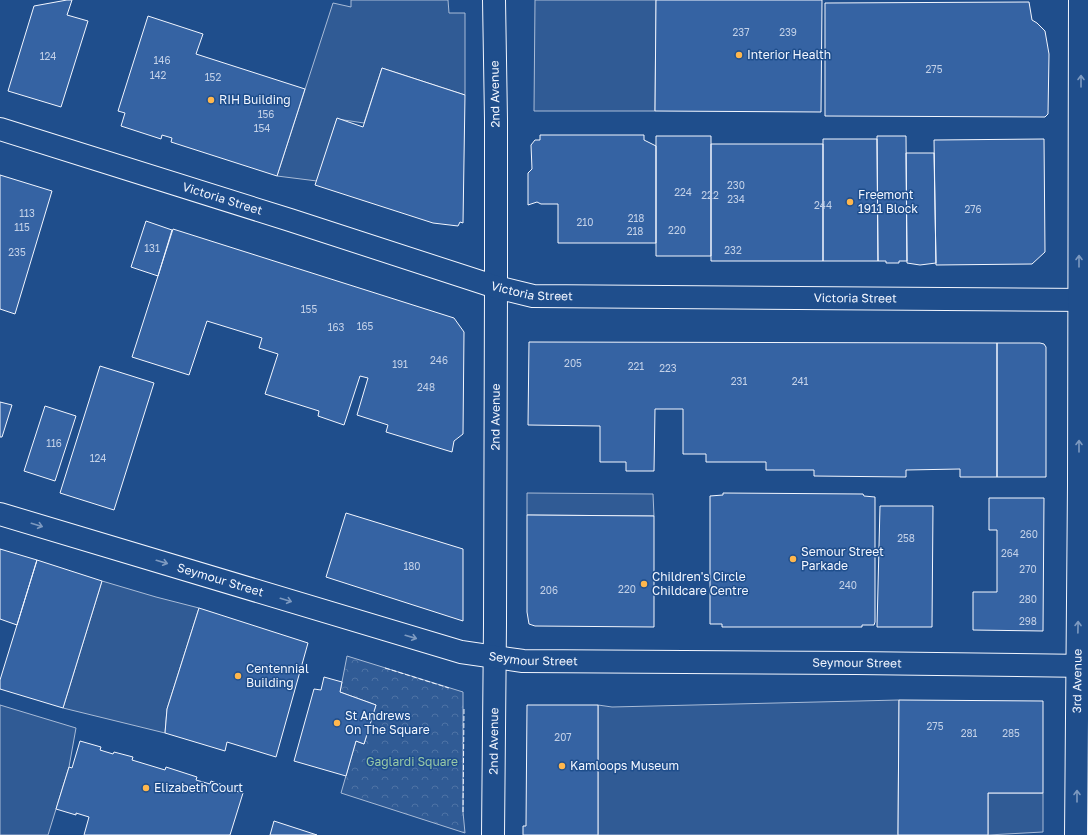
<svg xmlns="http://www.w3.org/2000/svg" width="1088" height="835" font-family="'Golos Text',sans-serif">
	<defs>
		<pattern id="park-crowns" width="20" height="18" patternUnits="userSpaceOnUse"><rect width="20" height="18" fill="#305b95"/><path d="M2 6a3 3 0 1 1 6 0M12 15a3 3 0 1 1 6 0" fill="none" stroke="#4e73a5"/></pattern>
	</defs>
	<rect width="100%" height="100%" fill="#1f4e8c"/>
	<path fill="url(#park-crowns)" stroke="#a8bbd7" d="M347 656 463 692V812L465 833 341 793 356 741 364 744 376 705 340 692Z"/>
	<path fill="#305b95" stroke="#a8bbd7" d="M351 0H448L449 13H465V95L382 68 364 123 337 119 317 181 277 176 333 3 351 7Z
		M535 0H656L655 111H534Z
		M527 493 653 494 654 516 527 515Z
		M102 581 156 597 199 608 167 709 165 733 63 708Z
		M899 700 898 835H598V705L612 707Z
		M0 705 76 728 69 767 48 835H0Z
		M988 793H1043V832L988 835Z"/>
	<path fill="#3563a3" stroke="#f2f6ff" d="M67 0H72L67 15 88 21 61 107 8 91 34 6Z
		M656 0H822L821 112 655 111Z
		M1029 2 1032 20 1037 23 1045 31 1049 54 1048 114 1045 117 825 116V3Z
		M148 16 203 34 196 54 305 89 277 176 171 142 172 138 162 135 161 139 121 126 125 113 118 111Z
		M382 68 465 95 463 223 460 222 458 226 433 223 315 185 337 118 363 127Z
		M540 135H644V140L656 146V243H558V204H541L537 202 528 205V173L532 169 531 145 535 140H540Z
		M656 136H711V256H656Z
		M877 136H906L907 261H899V263H886V261H878Z
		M823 139H877L878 261H823Z
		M1044 139 1045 252 1032 264 936 265 934 140Z
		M711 144H823V261H711Z
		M906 153H934L936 263 920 265 907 263Z
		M0 175 52 191 15 314 0 309Z
		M146 221 172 230 158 276 131 267Z
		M173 229 454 318 464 332 463 434 454 441 452 452 386 432 388 425 357 415 368 378 360 376 344 425 318 416 319 411 265 394 278 354 259 348 262 338 207 321 189 375 132 357Z
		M529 342 997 343V477H960V469L906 470V477L814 476V470H766V462H706V454H683V409H655L654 471H626V462H600V426L528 425Z
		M997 343H1040L1044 344 1046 347V477H997Z
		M100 366 154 383 114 510 60 493Z
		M0 402 12 405 2 437H0Z
		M45 406 76 416 55 481 24 471Z
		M723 493 863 494 864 496 875 497V622L874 625H862V627H722V624H710V496L723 495Z
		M989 498H1044L1043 631 973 630V592H997V530H989Z
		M880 506H933L932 627H877Z
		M346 513 463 549V621L326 577Z
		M527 515 654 516V627L535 626 529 624 527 612Z
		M0 549 37 560 17 625 0 619Z
		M37 560 102 581 63 708 0 689V680Z
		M199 608 308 643 276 757 227 742 225 751 165 733 167 709Z
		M324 677 342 682 340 692 376 705 364 744 356 741 346 776 294 761 314 689 321 690Z
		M899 700 1043 701V793H988V835H898Z
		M527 705H598V835H523V826H526Z
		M80 741 101 747 100 750 113 754 114 752 133 757 132 760 165 770 166 767 197 777 196 780 210 784 211 781 229 787V789L243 793 230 835H84L89 817 76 813V815L56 809 69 767 72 768Z
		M274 821 317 835H270Z"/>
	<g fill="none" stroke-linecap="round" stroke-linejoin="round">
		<g stroke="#f2f6ff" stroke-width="24">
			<g id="minor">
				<path id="s1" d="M493 835 495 624 496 287V120L494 0"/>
			</g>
		</g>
		<g stroke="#f2f6ff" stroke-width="24">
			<g id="tertiary">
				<path id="s2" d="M0 129 290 220 496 287 533 296 1088 300"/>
				<path id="s3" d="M1076 835 1079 485 1080 0"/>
			</g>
		</g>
		<g stroke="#f2f6ff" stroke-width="24">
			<g id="secondary">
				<path id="s4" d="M0 514 461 652 523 661 856 663 1088 666"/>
			</g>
		</g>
		<use href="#minor" stroke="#1f4e8c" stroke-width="22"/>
		<use href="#tertiary" stroke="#1f4e8c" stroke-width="22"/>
		<use href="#secondary" stroke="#1f4e8c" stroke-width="22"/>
		<path stroke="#f2f6ff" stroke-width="1" stroke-dasharray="5 2" stroke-linecap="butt" d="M385 668 449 688
			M463 812 464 708"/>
	</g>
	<defs><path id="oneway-shaft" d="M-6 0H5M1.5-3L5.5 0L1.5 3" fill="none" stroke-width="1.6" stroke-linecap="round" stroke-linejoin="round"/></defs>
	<g stroke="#7e9ac0">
		<use href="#oneway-shaft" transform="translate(1081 81) rotate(-90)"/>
		<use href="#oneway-shaft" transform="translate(1079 261) rotate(-90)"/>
		<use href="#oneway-shaft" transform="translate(1079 446) rotate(-90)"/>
		<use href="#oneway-shaft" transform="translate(37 525) rotate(17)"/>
		<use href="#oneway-shaft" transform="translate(162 562) rotate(16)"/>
		<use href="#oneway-shaft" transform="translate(286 600) rotate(17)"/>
		<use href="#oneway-shaft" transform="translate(1078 627) rotate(-89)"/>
		<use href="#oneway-shaft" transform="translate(411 637) rotate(16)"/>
		<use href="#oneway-shaft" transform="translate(1077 796) rotate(-90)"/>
	</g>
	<g fill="#ffb74d" stroke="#1f4e8c" stroke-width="1.5">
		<circle cx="739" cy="55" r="4"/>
		<circle cx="211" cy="100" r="4"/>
		<circle cx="850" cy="202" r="4"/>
		<circle cx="793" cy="559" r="4"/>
		<circle cx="644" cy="584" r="4"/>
		<circle cx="238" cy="676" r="4"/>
		<circle cx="337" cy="723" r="4"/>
		<circle cx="562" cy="766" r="4"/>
		<circle cx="146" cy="788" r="4"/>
	</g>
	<g text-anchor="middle" stroke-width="3" stroke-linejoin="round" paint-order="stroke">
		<g font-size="10" fill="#c3d1e8">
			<text x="741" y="36">237</text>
			<text x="788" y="36">239</text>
			<text x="48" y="60">124</text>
			<text x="162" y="64">146</text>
			<text x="934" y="73">275</text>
			<text x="158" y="79">142</text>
			<text x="213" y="81">152</text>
			<text x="266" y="118">156</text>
			<text x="262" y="132">154</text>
			<text x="736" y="189">230</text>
			<text x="683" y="196">224</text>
			<text x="710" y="199">222</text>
			<text x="736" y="203">234</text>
			<text x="823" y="209">244</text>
			<text x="973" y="213">276</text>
			<text x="27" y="217">113</text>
			<text x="636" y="222">218</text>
			<text x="585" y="226">210</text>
			<text x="22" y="231">115</text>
			<text x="677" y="234">220</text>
			<text x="635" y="235">218</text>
			<text x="152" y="252">131</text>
			<text x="733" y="254">232</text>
			<text x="17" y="256">235</text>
			<text x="309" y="313">155</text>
			<text x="365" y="330">165</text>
			<text x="336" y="331">163</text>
			<text x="439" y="364">246</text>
			<text x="573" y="367">205</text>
			<text x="400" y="368">191</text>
			<text x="636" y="370">221</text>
			<text x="668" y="372">223</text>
			<text x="739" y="385">231</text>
			<text x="800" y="385">241</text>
			<text x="426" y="391">248</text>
			<text x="54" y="447">116</text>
			<text x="98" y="462">124</text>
			<text x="1029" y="538">260</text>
			<text x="906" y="542">258</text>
			<text x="1010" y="557">264</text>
			<text x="412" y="570">180</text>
			<text x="1028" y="573">270</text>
			<text x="848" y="589">240</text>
			<text x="627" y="593">220</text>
			<text x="549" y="594">206</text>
			<text x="1028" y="603">280</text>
			<text x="1028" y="625">298</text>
			<text x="935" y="730">275</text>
			<text x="969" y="737">281</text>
			<text x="1011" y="737">285</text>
			<text x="563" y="741">207</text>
		</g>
		<g font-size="12" fill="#f2f6ff" stroke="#1f4e8c" text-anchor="start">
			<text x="747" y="59">Interior Health</text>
			<text x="219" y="104">RIH Building</text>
			<text x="858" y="199">Freemont<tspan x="858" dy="14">1911 Block</tspan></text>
			<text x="801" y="556">Semour Street<tspan x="801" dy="14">Parkade</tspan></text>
			<text x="652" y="581">Children's Circle<tspan x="652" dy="14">Childcare Centre</tspan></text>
			<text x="246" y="673">Centennial<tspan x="246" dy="14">Building</tspan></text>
			<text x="345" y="720">St Andrews<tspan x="345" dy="14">On The Square</tspan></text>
			<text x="570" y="770">Kamloops Museum</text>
			<text x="154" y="792">Elizabeth Court</text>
		</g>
		<g font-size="12" fill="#f2f6ff" stroke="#1f4e8c">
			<text transform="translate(495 94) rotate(-91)" y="4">2nd Avenue</text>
			<text dy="4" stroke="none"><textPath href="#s2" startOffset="233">Victoria Street</textPath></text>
			<text dy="4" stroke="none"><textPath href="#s2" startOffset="557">Victoria Street</textPath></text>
			<text dy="4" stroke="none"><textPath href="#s2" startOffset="881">Victoria Street</textPath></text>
			<text dy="4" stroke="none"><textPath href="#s1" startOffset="418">2nd Avenue</textPath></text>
			<text dy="4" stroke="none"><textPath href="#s4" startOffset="230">Seymour Street</textPath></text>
			<text dy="4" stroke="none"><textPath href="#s4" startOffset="554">Seymour Street</textPath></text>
			<text dy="4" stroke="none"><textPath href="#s4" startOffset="878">Seymour Street</textPath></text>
			<text dy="4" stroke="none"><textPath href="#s3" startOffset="154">3rd Avenue</textPath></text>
			<text dy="4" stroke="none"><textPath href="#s1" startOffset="94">2nd Avenue</textPath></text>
		</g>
		<g font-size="12" fill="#97c8a6" stroke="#1f4e8c">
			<text x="412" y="766">Gaglardi Square</text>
		</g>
	</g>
</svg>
